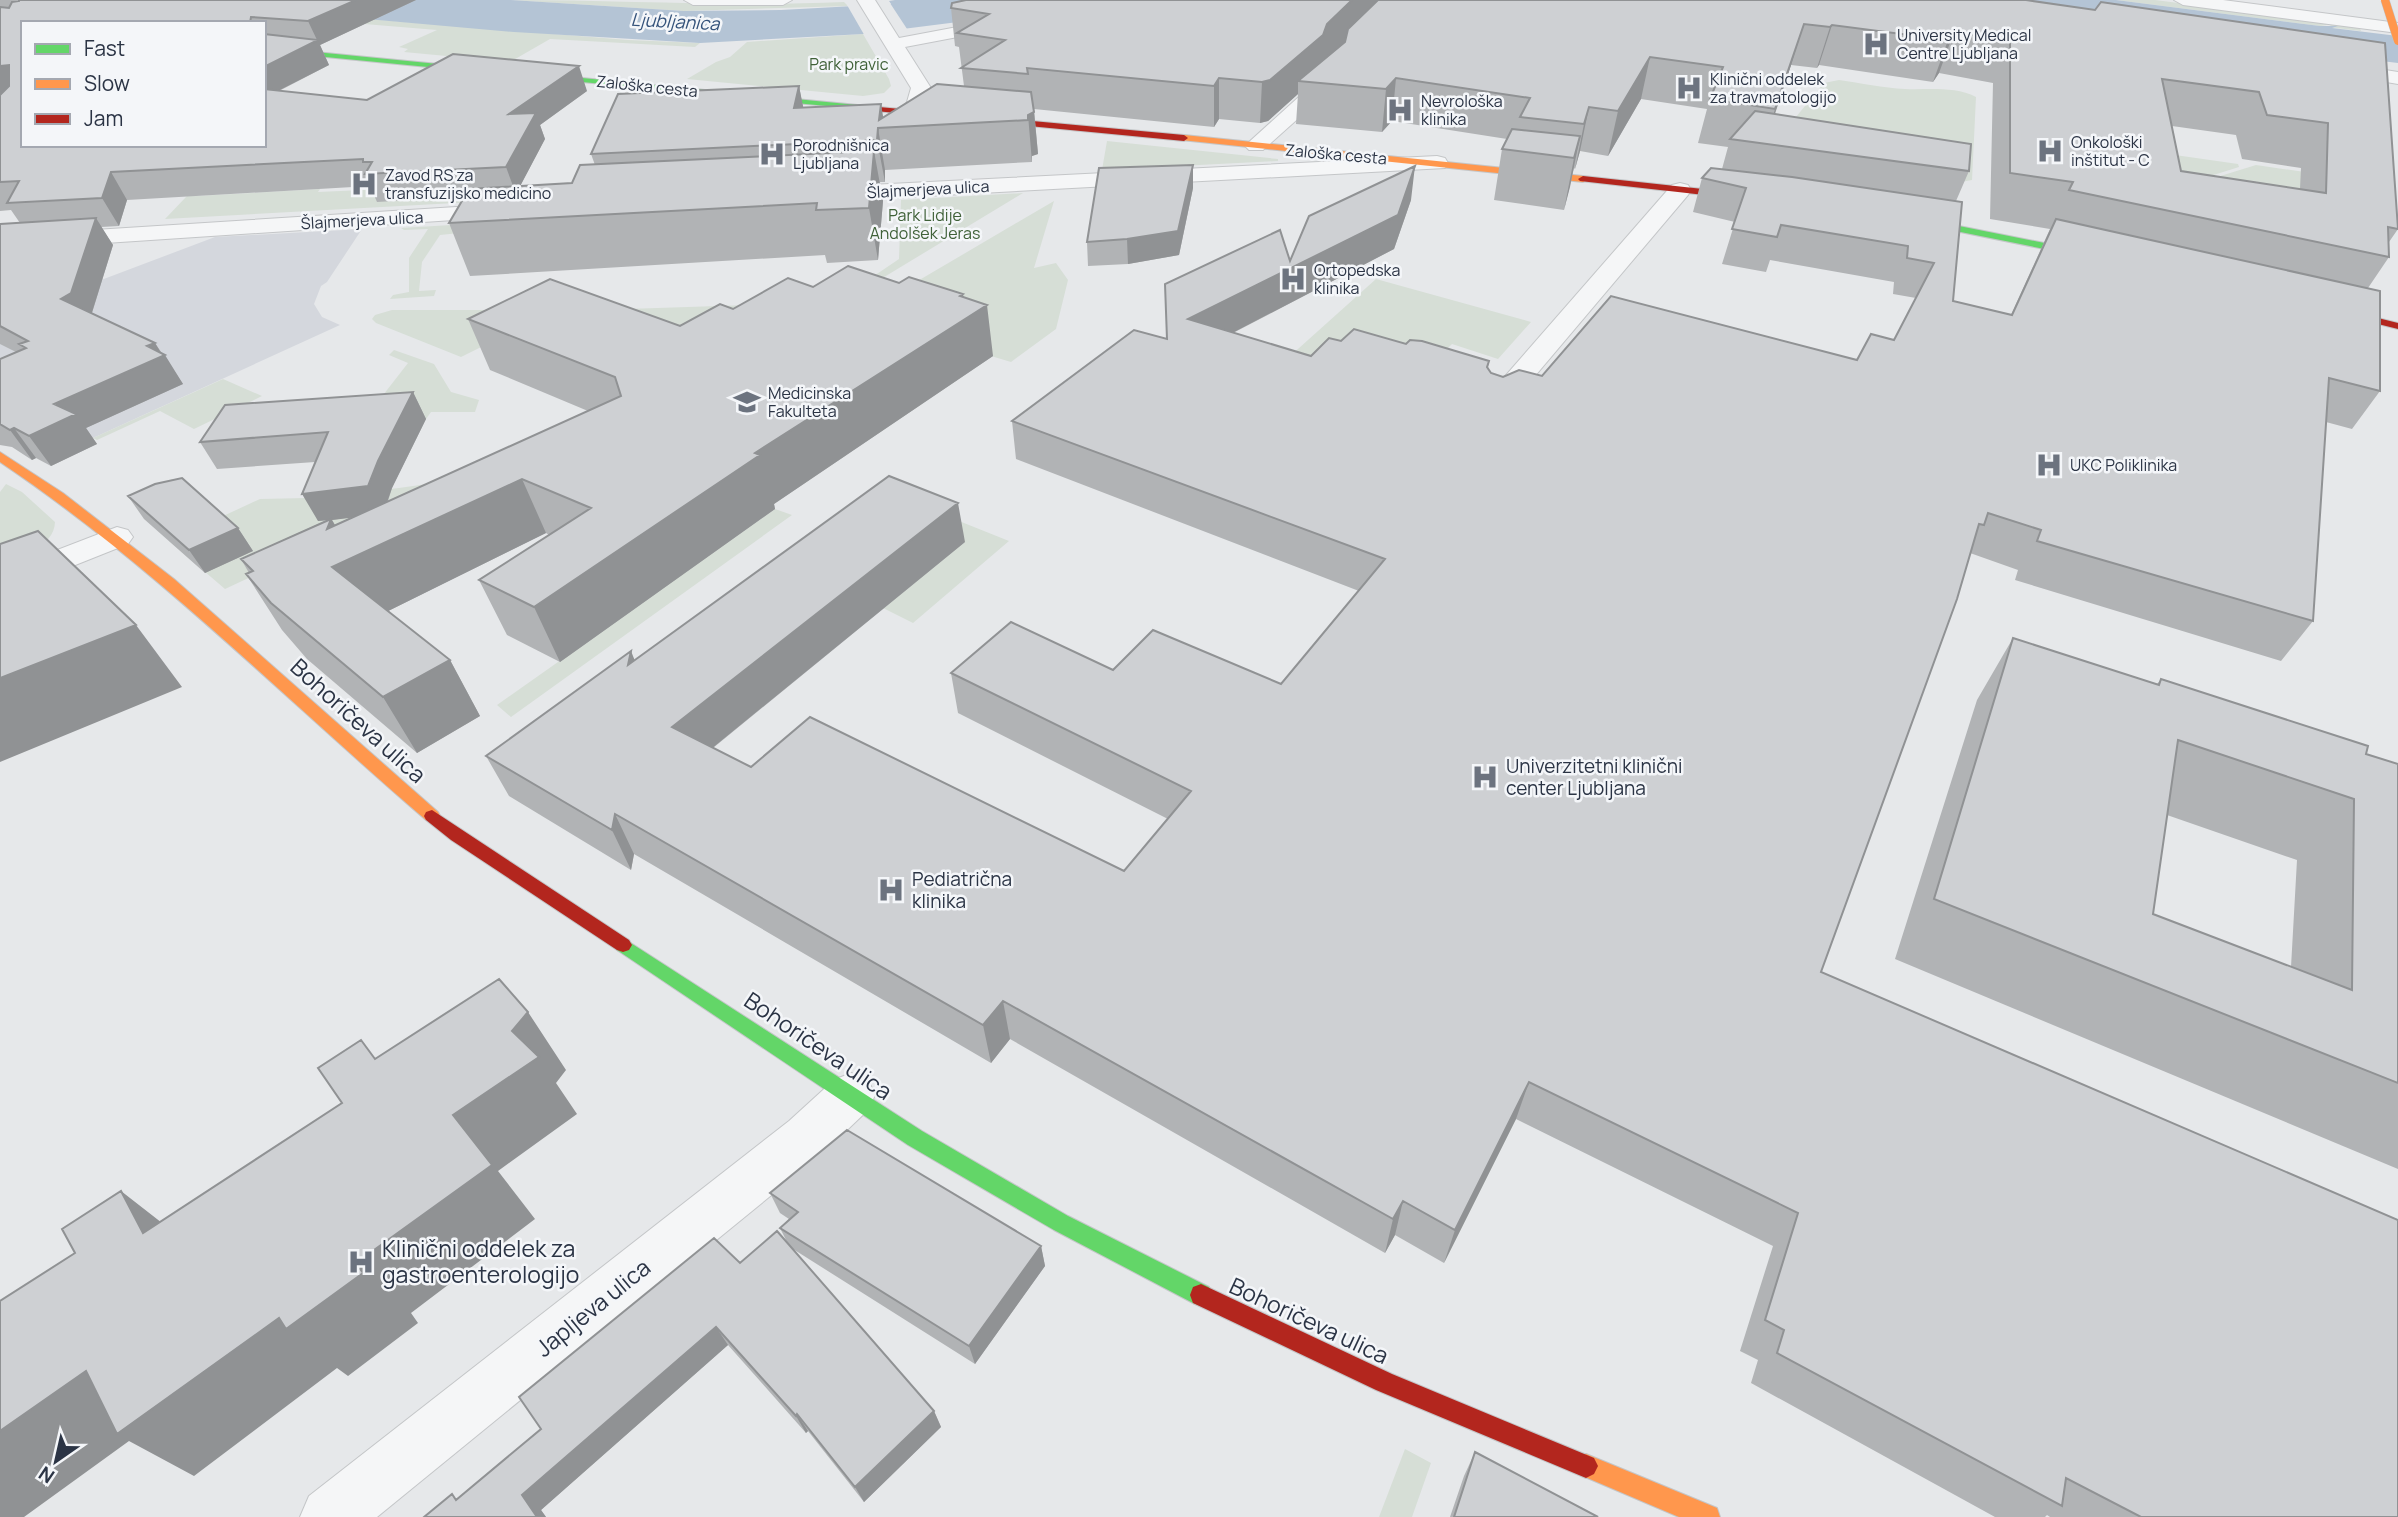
<svg xmlns="http://www.w3.org/2000/svg" width="2398" height="1517" font-family="Manrope,sans-serif">
	<rect width="100%" height="100%" fill="#e6e8ea"/>
	<path fill="#d4d7dd" d="M362 229 327 282 321 286 314 304 322 317 340 325 93 438 14 394 0 390V308L35 305 215 237Z"/>
	<path fill="#d6ded6" d="M511 0C622 0 733 7 844 2L848 6 684 11Z
		M2116 0H2155L2359 26 2361 31 2328 27 2333 24 2320 26Z
		M356 18 628 40 700 43 695 47 550 39 510 62 404 52 408 49 399 47 437 30 316 20Z
		M863 34 889 79 891 86 884 93 863 96 687 79 716 62 730 57 747 42Z
		M1839 80C1861 83 1883 88 1905 89 1928 90 1955 86 1976 97L1972 180 1961 182 1791 123 1824 83Z
		M1107 141 1278 159V161L1102 170Z
		M2161 153 2238 164 2239 167 2169 189Z
		M2256 165 2366 181 2297 235 2162 194Z
		M206 176 197 196 320 189 318 192 385 189 516 194 511 200 165 219Z
		M1023 193 747 360 552 312 461 357 376 323 372 319 375 315 392 310H596L782 304 868 280 899 259 901 200Z
		M1054 201 1034 268 1056 263 1068 280 1056 329 1011 362 858 316Z
		M652 213 440 235 422 262 419 291 436 290 434 296 390 299 393 295 409 292V258L428 229 404 230 401 228Z
		M1376 279 1531 322 1498 359 1452 344 1415 380 1279 366Z
		M394 350 434 364 451 392 479 400 475 412H431L426 419 409 420 380 399 408 363 389 355Z
		M223 379 262 396 194 429 160 411 97 440 93 438Z
		M552 466 276 565 225 589 169 541 260 499 306 498 399 488Z
		M6 484 22 492 55 522C54 548 20 555 0 563V492Z
		M894 495 1009 541 913 623 883 608Z
		M775 509 792 515 511 717 497 705Z
		M1405 1449 1431 1463 1412 1517H1379Z"/>
	<path fill="#b4c4d5" d="M153 0H511L684 11 781 10 891 4 889 1 895 0H1073L958 22 863 34 700 43 514 32Z
		M1886 0H2116L2320 26H2338L2332 28 2398 36V63Z"/>
	<path fill="#e6e8ea" d="M888 0 909 32 866 38 847 5Z"/>
	<g fill="none" stroke-linecap="round" stroke-linejoin="round">
		<g stroke="#c4c6c8" stroke-width="2">
			<path id="street" d="M684 0H792L783 5H693Z
				M857 0H875L899 38 1005 18 1014 23 1005 28 905 47 931 88C927 103 922 120 903 115L900 111 907 102 911 88Z
				M1391 0H1410L1343 69 1340 81 1263 150H1249L1245 146 1249 142 1323 75 1326 64Z
				M2174 0H2223L2398 23V33L2183 5Z
				M2335 62 2398 72V84L2328 72 2325 68Z
				M1437 156 1445 158 1448 163 1445 168 830 201 822 199 819 194 822 189 830 187Z
				M1680 183 1688 185 1691 190 1688 195 1507 409 1497 412 1487 409 1483 403 1487 397 1672 185Z
				M504 204 512 206 516 211 512 216 0 250V236Z
				M117 527 128 530 133 537 128 544 0 595V572Z
				M851 1073 868 1080 875 1095 868 1110 823 1153 377 1517H300L309 1496 789 1121 834 1080Z"/>
		</g>
		<g stroke="#c4c6c8" stroke-width="2">
			<path id="fast" d="M264 47 868 106 872 108 868 110 264 51Z
				M1909 216 2094 253 2099 256 2094 259 1906 221V217Z
				M623 938 922 1131 1068 1216 1209 1287 1212 1295 1209 1303 1201 1306 1193 1303 1054 1230 908 1145 617 950 614 945 617 940Z"/>
		</g>
		<g stroke="#c4c6c8" stroke-width="2">
			<path id="slow" d="M1184 135 1583 176 1588 179 1583 182 1181 140 1180 138Z
				M0 452 63 493 174 579 438 812 440 816 438 820H426C285 699 155 566 0 462Z
				M1586 1454 1717 1508 1720 1517H1679L1578 1474 1574 1466 1578 1458Z"/>
		</g>
		<g stroke="#c4c6c8" stroke-width="2">
			<path id="jam" d="M868 106 1184 135 1188 138 1184 141 865 110 864 108Z
				M1583 176 1749 194 1754 197 1749 200 1580 181 1578 179Z
				M2330 306 2398 323V329L2326 311 2325 309Z
				M432 810 629 940 632 945 629 950 623 952 617 950 451 840 426 820 424 816 426 812Z
				M1201 1284 1392 1374 1594 1458 1598 1466 1594 1474 1586 1478 1376 1390 1193 1303 1190 1295 1193 1287Z"/>
		</g>
		<use href="#street" fill="#f5f6f7" fill-rule="evenodd"/>
		<use href="#fast" fill="#63d668" fill-rule="evenodd"/>
		<use href="#slow" fill="#ff974d" fill-rule="evenodd"/>
		<use href="#jam" fill="#b3261e" fill-rule="evenodd"/>
		<g stroke="#c2c5c8" stroke-width="9" stroke-linecap="butt">
			<path id="slow-bridge" d="M2385 0 2398 41"/>
		</g>
		<use href="#slow-bridge" stroke="#ff974d" stroke-width="8"/>
	</g>
	<path fill="#b1b3b5" fill-rule="evenodd" d="M0 0H416L320 45 329 65 279 91 367 100 587 91 540 125 545 139 520 186 572 183 595 165 591 154 799 86 803 108 883 117 964 86 959 47 955 46 951 8 2095 10 2385 43 2398 229 2389 242V257L2368 288 2380 391 2352 429 2326 422 2313 621 2281 661 2015 580 2018 570 1970 553 1821 972 2398 1517H2050L2047 1515 2045 1517H1995L1751 1383 1758 1360 1740 1351 1773 1246 1516 1119 1444 1263 1395 1235 1385 1253 1010 1039 991 1063 634 854 631 870 509 796 486 756 635 660 965 542 713 748 751 767 1124 871 1168 819 958 713 951 673 1113 670 1281 684 1359 591 1016 459 1012 421 1166 339 1290 261 1411 200 1394 249 1233 333 1311 356 1341 341 1406 344 1489 361 1488 368 1491 373 1503 377 1542 376 1857 360 1894 340 1916 298 1893 294 1894 282 1770 260 1766 272 1722 264 1735 222 1693 212 1702 178 1722 169 1728 147 1698 143 1707 109 1641 99 1608 156 1580 151 1575 169 1574 168 1564 210 1494 200 1502 149 1507 139 1392 121 1382 132 1296 124 1298 94 1268 121 1260 123 1219 119 1214 127 1034 109 1038 154 1032 156V162L885 170V182H880L883 201 878 260 827 263 825 255 470 276 449 223 464 197 377 202 370 186 127 200 119 226 101 227 113 245 92 313 155 343 183 384 86 428 97 444 51 466 36 458 32 460 12 447 0 445V359L16 352 0 344V224L20 223 11 210 0 211ZM23 23H264V145ZM1791 65 1817 68 1819 65 1933 82 1939 73 1993 83 1990 219 2050 229 2011 315 1953 301 1956 201 1969 171 1775 114ZM2172 126 2236 135 2242 159 2301 168 2300 189 2181 171Z
		M1193 188 1179 255 1128 264 1088 266 1087 242Z
		M899 283 964 297 993 356 774 504 775 509 560 662 507 635 479 580 549 535 546 533 388 611 450 660 480 716 417 753 307 659 282 630 246 574 249 573 241 559 327 520 318 521 315 462 217 469 200 442 413 392 426 419 392 488 388 501 588 411 490 370 468 319 680 326 733 309 813 287ZM352 517 335 525 332 520Z
		M128 496 238 528 253 551 205 573 144 519Z
		M2013 638 2157 684 2161 679 2366 754 2398 764V1169L1895 959 1977 700ZM2167 815 2297 860 2291 967 2153 914Z
		M770 1193 1041 1246 1045 1266 975 1364 793 1249 934 1411 941 1427 864 1502 808 1431 806 1433 728 1345 541 1510 546 1517H424L458 1498 740 1263 788 1244 780 1228 789 1219 780 1213Z
		M1475 1452 1598 1517H1450L1464 1476Z"/>
	<path fill="#909294" d="M356 0H416L320 45 329 65 264 98V67L317 40 308 21Z
		M1352 0H1387L1324 62 1298 81V94L1268 121 1260 123 1262 82Z
		M1804 24 1791 65 1765 143 1775 109Z
		M1832 25 1819 65 1817 68 1830 27Z
		M1954 32 1939 73 1933 82 1948 40Z
		M1650 57 1641 99 1608 156 1618 111Z
		M9 65 23 87 0 107V66Z
		M579 66 587 91 540 125 545 139 516 194 506 167 509 114Z
		M1219 78V119L1214 127V86Z
		M1396 78 1392 121 1382 132 1386 89Z
		M799 86 807 126 794 108Z
		M881 104 885 128 879 120Z
		M1589 107 1580 151 1575 169 1584 124Z
		M1034 112 1038 154 1032 156V162L1028 115Z
		M878 128 885 170V182L877 140Z
		M1580 136 1570 187 1564 210 1574 158Z
		M874 151 883 201 878 260 869 208Z
		M1193 165V188L1179 255 1128 264 1127 239Z
		M1415 166 1411 200 1394 249 1188 356V319L1398 215Z
		M111 172 127 200 119 226 102 198Z
		M96 218 113 245 89 322 61 299Z
		M963 294 967 317 987 305 993 356 774 504 775 509 560 662 534 607 755 453Z
		M155 343 163 356 165 355 183 384 86 428 97 444 51 466 29 436 54 404 147 346Z
		M413 392 426 419 392 488 383 514 332 520 353 557 522 479 546 533 364 623 332 567 327 529 330 520 318 521 302 494 378 461Z
		M14 428 36 458 32 460 10 430Z
		M958 503 965 542 689 767 672 727Z
		M238 528 253 551 205 573 189 550Z
		M136 625 182 687 0 762V678Z
		M631 651 647 691 628 665Z
		M450 660 480 716 417 753 383 697Z
		M615 814 634 854 631 870 612 830Z
		M1003 1001 1010 1039 991 1063 983 1025Z
		M528 1012 566 1070 556 1083 577 1114 498 1171 535 1219 411 1313 418 1323 348 1376 337 1368 194 1476 129 1441 24 1517H0V1431L86 1371 356 1263 453 1115 512 1031Z
		M1529 1082 1516 1119 1444 1263 1455 1230Z
		M121 1191 189 1244 143 1233Z
		M1403 1201 1395 1235 1385 1253 1393 1219Z
		M1041 1246 1045 1266 975 1364 969 1346Z
		M716 1327 728 1345 541 1510 546 1517H537L522 1495Z
		M934 1411 941 1427 864 1502 855 1487Z
		M797 1414 808 1431 806 1433 796 1416Z"/>
	<path fill="#ced0d3" stroke="#909294" stroke-width="2" fill-rule="evenodd" d="M19 0H356L308 21 251 17 250 23H23V145H264V89L367 100 453 54 579 66 509 114 536 113 506 167 365 174 372 162H363V159L111 172 102 198 7 203 19 181 0 182V95L9 86V65L0 66V7L9 8 12 2 19 1Z
		M966 0H1352L1327 24 1323 35 1270 80 1262 82 1219 78 1214 86 1027 68 1028 74 961 68 1005 40 957 33 989 14 951 8 952 3Z
		M1378 0H2026L2095 10 2101 2 2385 43 2398 229 2388 227 2389 257 2069 190 2073 182 2010 173V41L1954 32 1948 40 1832 25 1830 27 1804 24 1775 109 1710 99 1723 67 1650 57 1618 111 1589 107 1584 124 1520 117 1530 98 1396 78 1386 89 1298 81 1345 42 1348 29ZM2162 79 2259 92 2267 115 2328 123 2326 193 2181 171Z
		M264 34 318 40 264 67Z
		M937 84 1031 92 1034 112 1028 115V120L878 128 877 140 591 154 618 94 799 86 794 108 881 104 879 120Z
		M1755 111 1971 144 1969 171 1730 139Z
		M1512 129 1580 136 1574 158 1502 149Z
		M874 151 869 208 816 210 817 203 449 223 469 189 572 183 580 165Z
		M1193 165 1178 231 1127 239 1087 242 1099 168Z
		M1415 166 1398 215 1188 319 1311 356 1329 338 1341 341 1354 329 1406 344 1410 340 1422 341 1489 361 1487 367 1491 373 1503 377 1519 370 1542 376 1611 296 1857 360 1871 334 1894 340 1934 263 1907 258 1908 246 1781 225 1777 237 1732 229 1746 188 1702 178 1711 168 1792 177 1962 202 1953 301 2012 315 2056 219 2380 291V391L2329 378 2313 621 2037 541 2041 530 1988 513 1984 525 1979 524 1957 599 1821 972 2398 1220V1517H2141L2066 1478 2062 1506 1777 1353 1784 1330 1765 1320 1798 1213 1529 1082 1455 1230 1403 1201 1393 1219 1003 1001 983 1025 615 814 612 830 486 756 631 651 628 665 889 476 958 503 672 727 751 767 810 717 1124 871 1191 791 951 673 1011 622 1113 670 1153 630 1281 684 1385 559 1012 421 1134 330 1167 339 1165 284 1280 230 1290 261 1309 216Z
		M96 218 71 293 61 299 155 343 147 346 165 355 54 404 76 414 29 436 14 428 10 430 0 424V359L26 348 19 344 28 341 0 326V224Z
		M848 266 899 283 909 277 963 294 960 296 987 305 755 453 760 455 534 607 479 580 591 508 522 479 332 567 450 660 383 697 271 603 246 574 253 571 241 559 331 519 327 529 621 396 615 377 468 319 550 279 680 326 720 304 733 309 788 278 813 287Z
		M413 392 378 461 368 486 302 494 328 432 200 442 225 405Z
		M182 478 238 528 189 550 128 496 155 484Z
		M38 531 136 625 0 678V544Z
		M2013 638 2159 685 2161 679 2368 746 2366 754 2398 764V1083L1934 899ZM2178 740 2354 799 2352 990 2153 914Z
		M499 979 528 1012 512 1031 539 1057 453 1115 492 1165 356 1263 363 1273 286 1329 279 1318 117 1434 86 1371 0 1431V1301L75 1253 62 1229 121 1191 143 1233 342 1103 318 1068 361 1040 375 1059Z
		M847 1130 1041 1246 969 1346 780 1228 798 1212 770 1193Z
		M777 1231 934 1411 855 1487 797 1414 796 1416 716 1327 522 1495 537 1517H424L452 1494 456 1500 541 1429 519 1397 714 1238 740 1263Z
		M1475 1452 1598 1517H1454Z"/>
	<defs>
		<g id="hospital-bare" transform="scale(2.1)"><path d="M-5-5h3v3.5h4V-5h3V5h-3V1.5h-4V5h-3Z" fill="#6c737f" stroke="#f4f6f9" stroke-width="2.5" paint-order="stroke"/></g>
		<g id="university-bare" transform="scale(2.1)"><path d="M0-5L7-2L0 1L-7-2ZM-4 1L0 2.5L4 1V4Q0 6-4 4Z" fill="#6c737f" stroke="#f4f6f9" stroke-width="2.5" paint-order="stroke"/></g>
	</defs>
	<g fill-rule="evenodd">
		<use href="#hospital-bare" x="1876" y="44"/>
		<use href="#hospital-bare" x="1689" y="88"/>
		<use href="#hospital-bare" x="1400" y="110"/>
		<use href="#hospital-bare" x="2050" y="151"/>
		<use href="#hospital-bare" x="772" y="154"/>
		<use href="#hospital-bare" x="364" y="184"/>
		<use href="#hospital-bare" x="1293" y="279"/>
		<use href="#university-bare" x="747" y="402"/>
		<use href="#hospital-bare" x="2049" y="465"/>
		<use href="#hospital-bare" x="1485" y="777"/>
		<use href="#hospital-bare" x="891" y="890"/>
		<use href="#hospital-bare" x="361" y="1262"/>
	</g>
	<g text-anchor="middle" stroke-width="5" stroke-linejoin="round" paint-order="stroke">
		<g font-size="16" fill="#2b3445" stroke="#f4f6f9" text-anchor="start">
			<text x="1897" y="41">University Medical<tspan x="1897" dy="18">Centre Ljubljana</tspan></text>
			<text x="1710" y="85">Klinični oddelek<tspan x="1710" dy="18">za travmatologijo</tspan></text>
			<text x="1421" y="107">Nevrološka<tspan x="1421" dy="18">klinika</tspan></text>
			<text x="2071" y="148">Onkološki<tspan x="2071" dy="18">inštitut - C</tspan></text>
			<text x="793" y="151">Porodnišnica<tspan x="793" dy="18">Ljubljana</tspan></text>
			<text x="385" y="181">Zavod RS za<tspan x="385" dy="18">transfuzijsko medicino</tspan></text>
			<text x="1314" y="276">Ortopedska<tspan x="1314" dy="18">klinika</tspan></text>
			<text x="768" y="399">Medicinska<tspan x="768" dy="18">Fakulteta</tspan></text>
			<text x="2070" y="471">UKC Poliklinika</text>
		</g>
		<g font-size="16" fill="#3f6138" stroke="#f4f6f9">
			<text x="849" y="70">Park pravic</text>
			<text x="925" y="221">Park Lidije<tspan x="925" dy="18">Andolšek Jeras</tspan></text>
		</g>
		<g font-size="16" fill="#2b3445" stroke="#f4f6f9">
			<text transform="translate(647 86) rotate(6)" y="6">Zaloška cesta</text>
			<text transform="translate(1336 154) rotate(5)" y="6">Zaloška cesta</text>
			<text transform="translate(928 189) rotate(-3)" y="6">Šlajmerjeva ulica</text>
			<text transform="translate(362 220) rotate(-3)" y="6">Šlajmerjeva ulica</text>
		</g>
		<g font-size="18" font-style="italic" fill="#34527a" stroke="#f4f6f9">
			<text transform="translate(675 22) rotate(3)" y="6">Ljubljanica</text>
		</g>
		<g font-size="19" fill="#2b3445" stroke="#f4f6f9" text-anchor="start">
			<text x="1506" y="773">Univerzitetni klinični<tspan x="1506" dy="22">center Ljubljana</tspan></text>
			<text x="912" y="886">Pediatrična<tspan x="912" dy="22">klinika</tspan></text>
		</g>
		<g font-size="23" fill="#2b3445" stroke="#f4f6f9">
			<text transform="translate(358 721) rotate(42)" y="8">Bohoričeva ulica</text>
			<text transform="translate(818 1046) rotate(34)" y="8">Bohoričeva ulica</text>
			<text transform="translate(593 1308) rotate(-39)" y="8">Japljeva ulica</text>
			<text transform="translate(1309 1321) rotate(25)" y="8">Bohoričeva ulica</text>
		</g>
		<g font-size="23" fill="#2b3445" stroke="#f4f6f9" text-anchor="start">
			<text x="382" y="1257">Klinični oddelek za<tspan x="382" dy="26">gastroenterologijo</tspan></text>
		</g>
	</g>
	<rect x="21" y="21" width="245" height="126" fill="#f4f6f9" stroke="#a4a8b1" stroke-width="2"/>
	<rect x="35" y="44" width="35" height="10" fill="#63d668" stroke="#a4a8b1" stroke-width="2"/>
	<text x="84" y="56" font-size="21" fill="#2b3445">Fast</text>
	<rect x="35" y="79" width="35" height="10" fill="#ff974d" stroke="#a4a8b1" stroke-width="2"/>
	<text x="84" y="91" font-size="21" fill="#2b3445">Slow</text>
	<rect x="35" y="114" width="35" height="10" fill="#b3261e" stroke="#a4a8b1" stroke-width="2"/>
	<text x="84" y="126" font-size="21" fill="#2b3445">Jam</text>
	<g transform="translate(56 1461) rotate(214)" stroke="#f4f6f9" stroke-width="5" paint-order="stroke">
	<path d="M0-5L12 26L0 18L-12 26Z" fill="#2b3445"/>
	<text y="-10" font-size="19" font-weight="bold" text-anchor="middle" fill="#2b3445">N</text>
	</g>
</svg>
